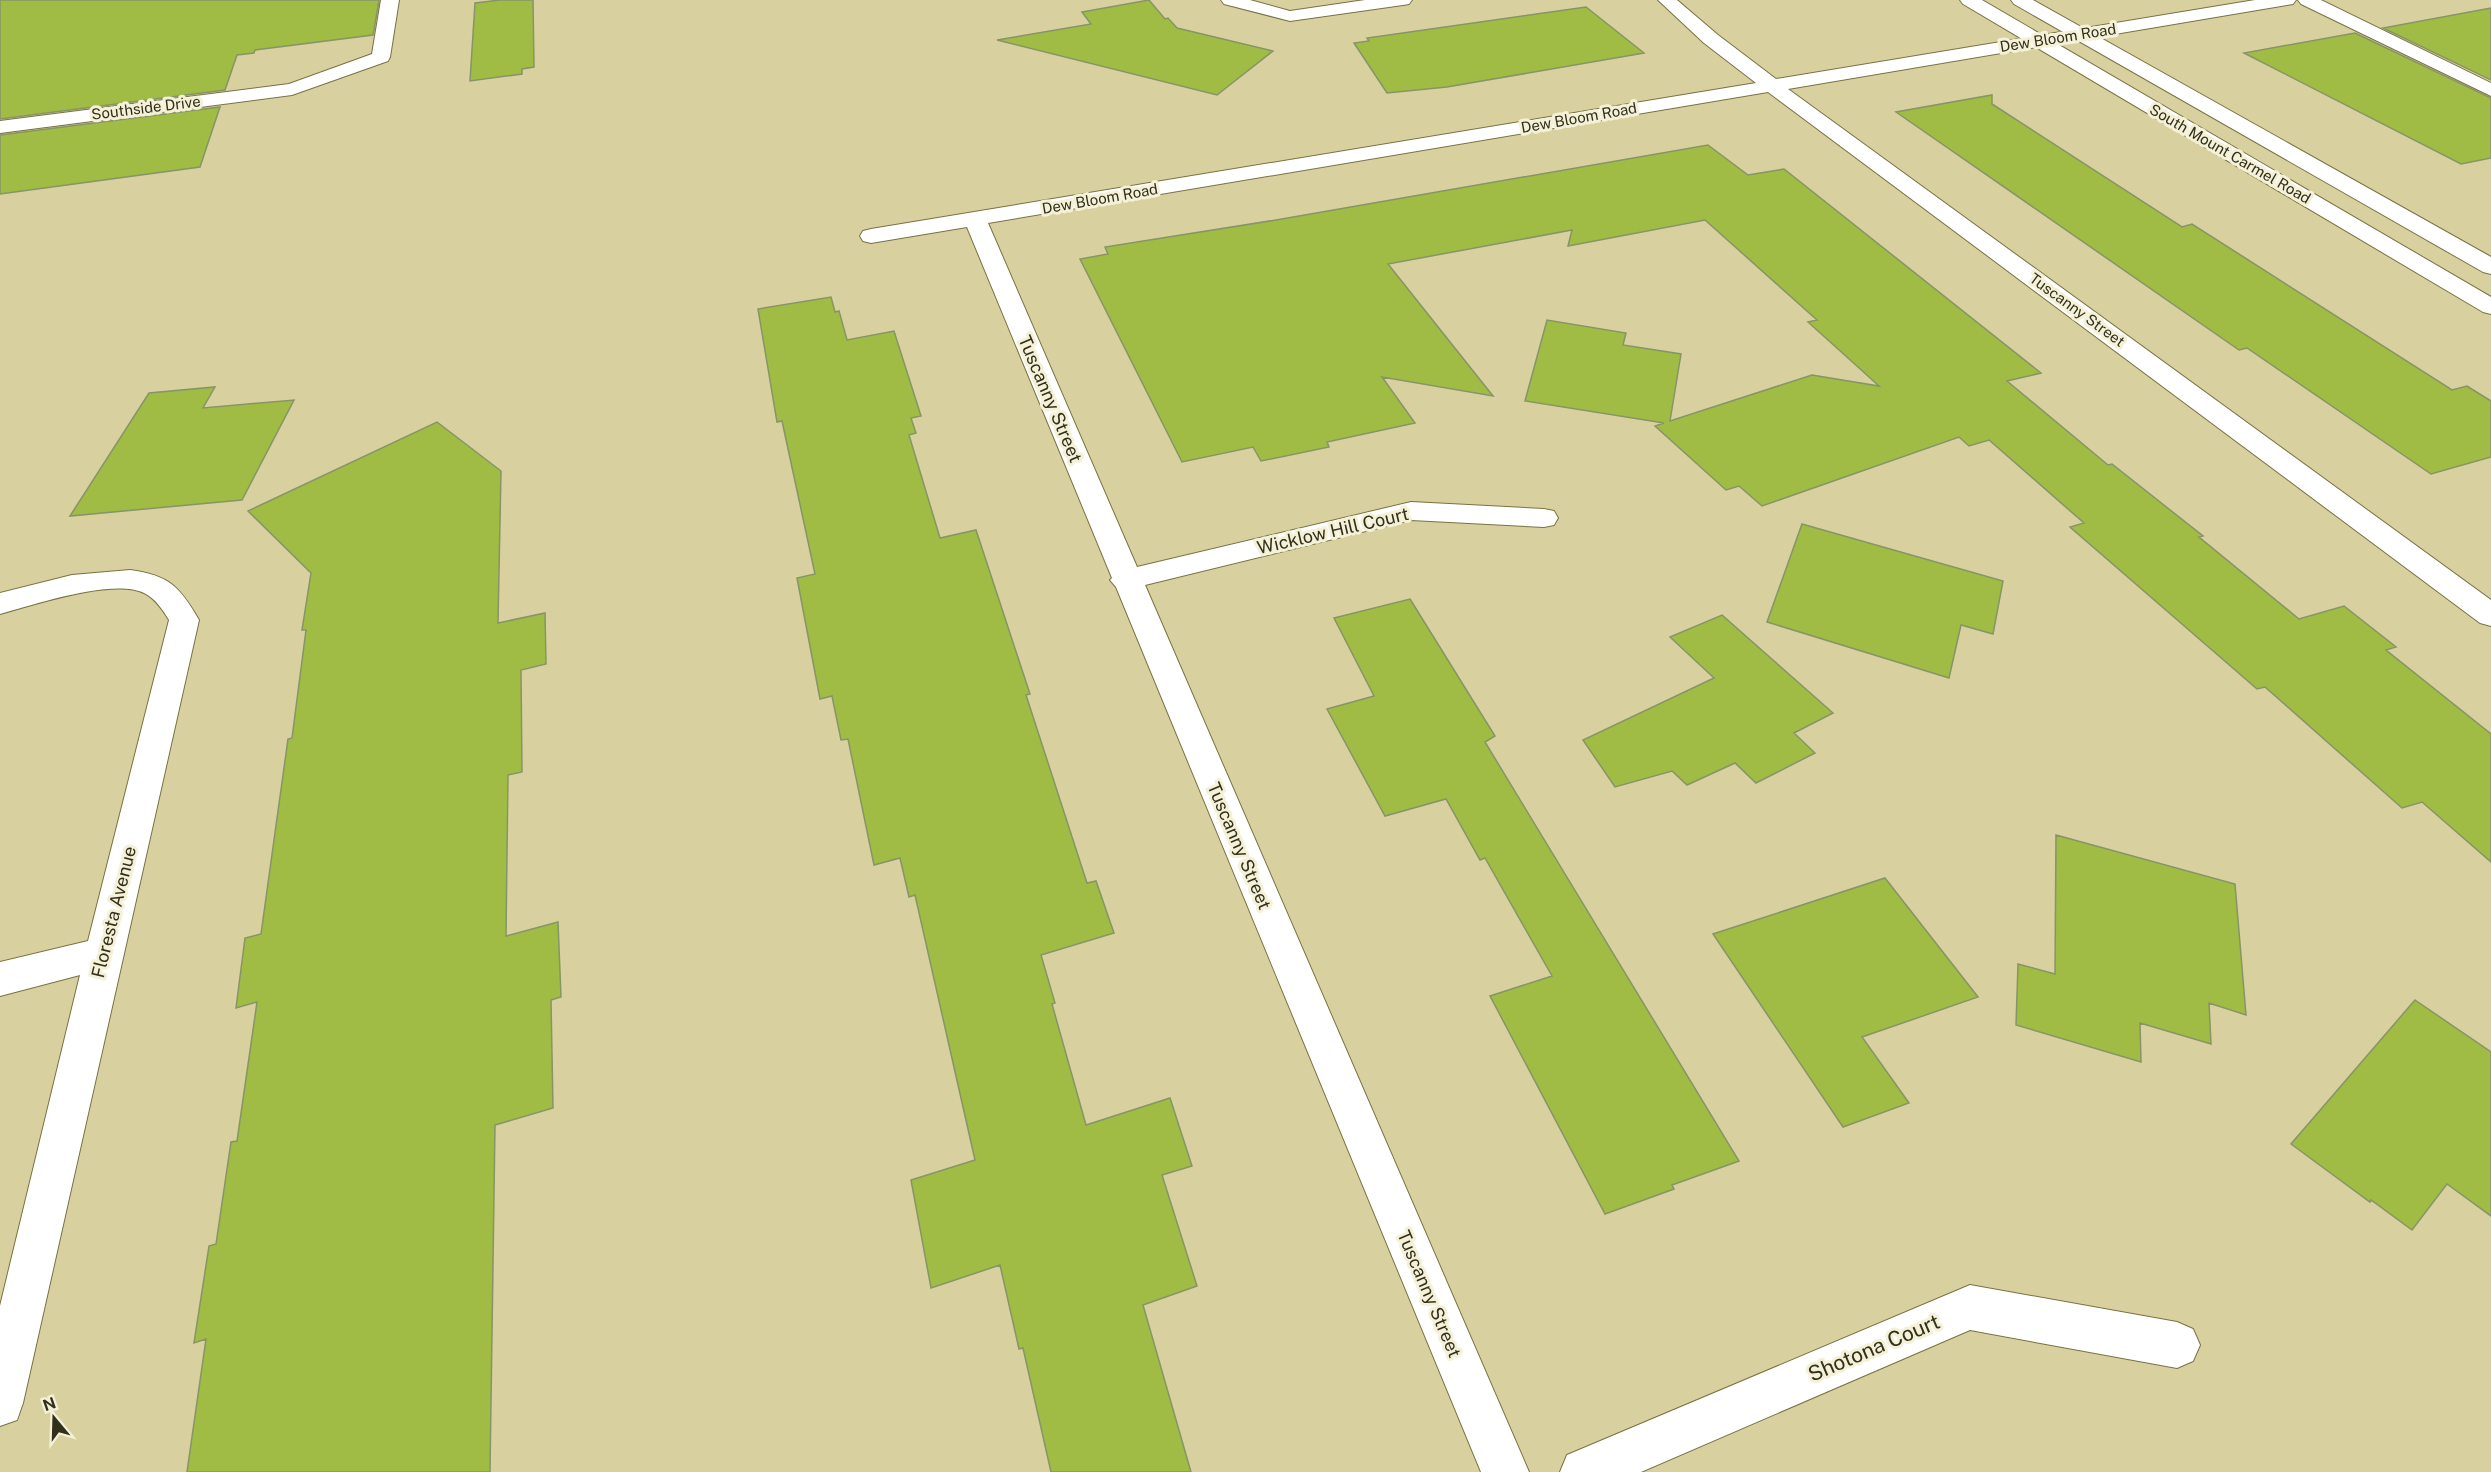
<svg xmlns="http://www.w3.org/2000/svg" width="2491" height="1472" font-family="'Public Sans',sans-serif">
	<rect width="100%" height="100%" fill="#d8d19f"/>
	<path fill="#a0bc44" stroke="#879467" stroke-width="1.5" d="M0 0H379V1L373 35 255 50 254 53 237 55 225 90 0 119Z
		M500 0H533L534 67 522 69V74L470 81 475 3Z
		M1149 0 1165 19 1168 18 1177 28 1273 51 1217 95 997 40 1091 24 1082 12Z
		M1586 7 1644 53 1447 87 1387 93 1354 43 1369 41 1367 38Z
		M2491 8V80L2383 28Z
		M2355 33 2491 98V158L2461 164 2244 53Z
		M1992 95V104L2182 227 2192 224 2452 390 2467 386 2491 401V457L2431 474 2247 348 2239 350 1896 112Z
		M220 107 200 167 0 194V135Z
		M1708 145 1748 175 1784 169 2041 373 2007 381 2108 465 2112 464 2203 536 2199 537 2299 619 2344 606 2396 647 2386 650 2491 734V862L2422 802 2402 808 2265 687 2257 689 2070 527 2084 523 1989 440 1969 446 1959 437 1762 506 1739 486 1726 490 1655 426 1664 423 1525 401 1547 320 1626 333 1623 345 1681 354 1670 421 1812 375 1879 386 1808 322 1817 320 1705 220 1568 246 1572 230 1388 264 1493 396 1382 377 1415 423 1327 442 1329 447 1261 461 1253 447 1182 462 1080 259 1108 254 1105 247 1276 220Z
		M831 297 835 312 839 311 847 340 894 331 921 416 911 418 916 433 909 435 940 538 976 530 1030 694 1026 695 1087 883 1096 881 1114 933 1041 955 1055 1003 1052 1004 1086 1125 1170 1098 1192 1166 1162 1175 1197 1286 1143 1305 1191 1472H1051L1023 1348 1019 1349 1000 1265 931 1288 911 1180 975 1160 915 895 909 897 900 858 874 865 848 739 841 740 832 696 820 699 797 578 815 574 782 421 777 422 758 309Z
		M215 387 203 408 294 400 242 500 70 516 149 393Z
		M437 422 501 471 498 623 545 613 546 664 521 670 522 772 508 775 506 936 558 922 561 997 551 1000 553 1108 495 1125 490 1472H187L206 1339 194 1343 209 1246 216 1244 231 1142 237 1141 257 1002 236 1008 245 938 261 934 288 739 292 738 306 630H302L311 573 248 511Z
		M1802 524 2003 581 1993 634 1961 625 1949 678 1767 622Z
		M1410 599 1495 736 1485 742 1739 1161 1672 1185 1674 1189 1605 1214 1490 996 1552 976 1485 858 1480 860 1446 799 1385 816 1327 709 1374 696 1334 618Z
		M1722 615 1833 713 1794 733 1815 753 1756 783 1735 763 1687 785 1672 771 1615 787 1583 740 1714 678 1670 637Z
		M2056 835 2235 884 2246 1015 2209 1003 2211 1044 2140 1023 2141 1062 2016 1025 2018 964 2055 974Z
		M1885 878 1978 997 1862 1037 1909 1103 1843 1127 1713 934Z
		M2415 1000 2491 1052V1216L2447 1184 2412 1230 2371 1200 2370 1202 2291 1144Z"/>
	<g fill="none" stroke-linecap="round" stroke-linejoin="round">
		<g stroke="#787243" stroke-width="2">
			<path id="minor" d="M381 0H399L390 57 388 61 292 95 0 133V121L289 84 372 54Z
				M1221 0H1250L1290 11 1365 0H1412L1409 4 1403 5 1290 21 1224 4Z
				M1658 0H1677L1718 35 1776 79 2255 0H2296L2293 4 2287 5 1788 89 2491 600V626L2480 623 1768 92 988 223 1137 567 1411 502 1544 509 1554 511 1558 518 1554 525 1544 527 1411 520 1145 585 1529 1472H1481L1116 587 1110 580 1112 578 967 227 871 243 863 241 860 236 863 231 871 229 1756 83 1704 43Z
				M2298 0H2321L2491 83V96L2301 4Z
				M130 570C169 575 180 587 199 620L23 1403 17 1420 0 1426V1306L80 975 0 996V962L88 941 169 620C163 610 155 598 144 593 113 578 33 605 0 614V593L72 575Z
				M1970 1285 2177 1322 2193 1329 2200 1345 2193 1361 2177 1368 1970 1330 1641 1472H1560L1567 1455Z"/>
		</g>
		<g stroke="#787243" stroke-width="2">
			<path id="tertiary" d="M1960 0H1982L2491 297V314L2483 312 1963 4Z
				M2011 0H2033L2491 257V274L2483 272 2014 4Z"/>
		</g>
		<use href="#minor" fill="#fff" fill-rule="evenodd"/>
		<use href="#tertiary" fill="#fff" fill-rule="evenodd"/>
	</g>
	<g text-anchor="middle" stroke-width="6" stroke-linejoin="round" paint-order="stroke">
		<g font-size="15" fill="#322f1b" stroke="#f4f1d8">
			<text transform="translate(2058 38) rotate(-9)" y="5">Dew Bloom Road</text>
			<text transform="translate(146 108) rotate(-7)" y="5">Southside Drive</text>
			<text transform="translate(1579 118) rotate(-10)" y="5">Dew Bloom Road</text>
			<text transform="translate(2230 154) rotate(30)" y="5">South Mount Carmel Road</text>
			<text transform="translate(1100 199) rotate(-10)" y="5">Dew Bloom Road</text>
			<text transform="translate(2077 310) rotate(36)" y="5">Tuscanny Street</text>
		</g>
		<g font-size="18" fill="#322f1b" stroke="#f4f1d8">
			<text transform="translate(1050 399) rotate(67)" y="6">Tuscanny Street</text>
			<text transform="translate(1333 531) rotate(-13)" y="6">Wicklow Hill Court</text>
			<text transform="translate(1239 846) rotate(67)" y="6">Tuscanny Street</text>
			<text transform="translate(114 912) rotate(-76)" y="6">Floresta Avenue</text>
			<text transform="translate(1429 1294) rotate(67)" y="6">Tuscanny Street</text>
		</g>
		<g font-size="21" fill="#322f1b" stroke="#f4f1d8">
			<text transform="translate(1874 1348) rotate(-23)" y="7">Shotona Court</text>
		</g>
	</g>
	<g transform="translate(54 1418) rotate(341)" stroke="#f4f1d8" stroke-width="4.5" paint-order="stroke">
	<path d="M0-4.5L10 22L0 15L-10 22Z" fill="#322f1b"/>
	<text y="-9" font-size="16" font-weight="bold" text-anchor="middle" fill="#322f1b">N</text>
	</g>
</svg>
